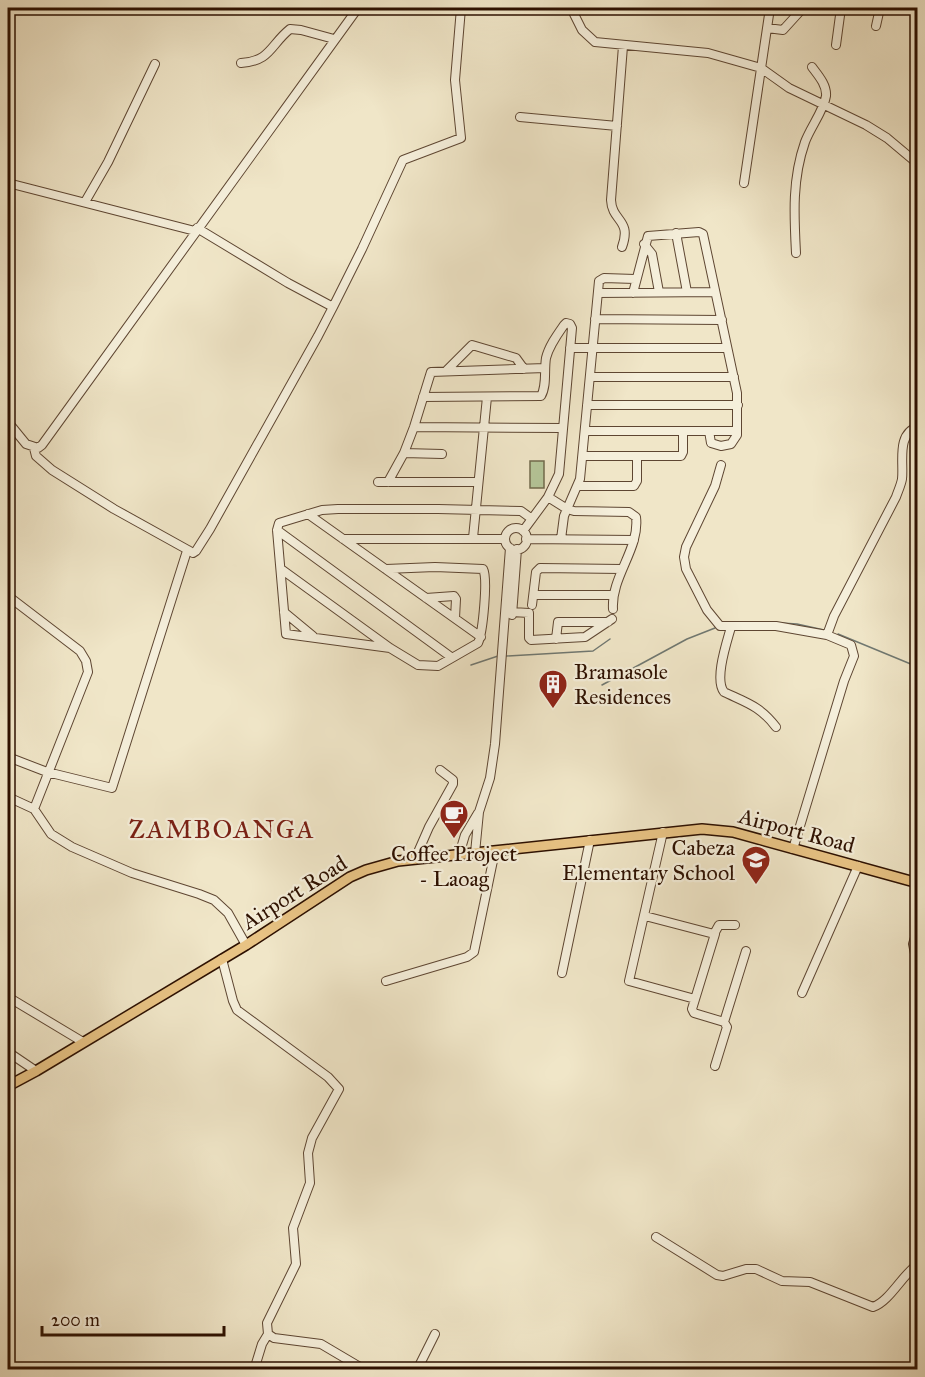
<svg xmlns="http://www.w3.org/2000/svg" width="925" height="1377" font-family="'IM FELL Great Primer',serif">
	<rect width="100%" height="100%" fill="#f0e6c8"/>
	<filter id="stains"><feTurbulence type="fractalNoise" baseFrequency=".00333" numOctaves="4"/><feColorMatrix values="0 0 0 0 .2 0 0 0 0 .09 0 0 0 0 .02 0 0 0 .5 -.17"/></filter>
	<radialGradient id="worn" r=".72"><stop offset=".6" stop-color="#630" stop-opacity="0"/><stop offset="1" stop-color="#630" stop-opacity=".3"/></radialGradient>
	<path fill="#b5c699" stroke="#716b4c" stroke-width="1.5" d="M530 461H544V488H530Z"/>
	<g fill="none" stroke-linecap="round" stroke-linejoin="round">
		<path stroke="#707871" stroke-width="1.5" d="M742 622H762
			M781 623 797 624 824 630
			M838 634 918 667
			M506 656 593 651 610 639
			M471 665 498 656
			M602 685 687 639 715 628"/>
		<g stroke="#5e4632" stroke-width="10">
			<path id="minor" d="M571 8 582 30 595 42 708 53 761 68 789 88 866 125 887 138 918 164
				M876 26 880 8
				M767 28 783 30 803 8
				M836 45 841 8
				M241 63C271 61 270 45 290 29L301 30 334 39
				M520 117 617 126
				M8 183 195 231
				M744 183 770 8
				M85 202 108 162 155 64
				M197 228 288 283 333 307 362 249 403 160 461 138 455 80 461 8
				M676 233 687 292
				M644 244 652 254 659 292
				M622 247C632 219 612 222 611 200L623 46
				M796 253C794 215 792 179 805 142 810 128 824 110 826 96 827 85 818 75 812 67
				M598 293 715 292
				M633 293 648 236 699 232 703 234 737 393V435L731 444 721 446 711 443 709 431
				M595 319 722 320
				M570 348H727
				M447 370 472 345 516 358 524 369
				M590 377H734
				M423 397 541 396C547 386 544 370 546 358 549 346 557 335 564 325L566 323 570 324 572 328 559 474 548 497 523 531
				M587 405H738
				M8 422 26 444 38 448 42 445 358 8
				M414 427 563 428
				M585 431H737
				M34 448 36 456 52 470 114 509 188 550
				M404 453 442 454
				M583 456H681L683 452V431
				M721 465 715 486 686 547 684 557 686 569 707 610 720 626H776L827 635
				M378 482H478
				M388 482 404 453 414 427 431 372 545 368
				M578 486H634L637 481V456
				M548 497 567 509 574 511 629 512 636 517C640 549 611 576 613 609
				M308 514 481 637
				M505 539a11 11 0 1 1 22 0a11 11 0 1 1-22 0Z
				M277 530 451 657
				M473 538 487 397
				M343 539H505
				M526 539 634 540
				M561 539 564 516 580 479 599 281 604 278 635 279
				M281 569 390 648 418 665 438 666 478 643C483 632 488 578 483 569L435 567 386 569
				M534 595H612
				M8 596 80 651 86 661 88 672 34 809
				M426 598 454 596 456 599 455 618
				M532 605 536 572 540 568 622 569
				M284 612 313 636
				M512 612 529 613V638L531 640 585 637 612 619
				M512 615 517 549
				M731 627C727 642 714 679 724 692 747 703 760 706 776 727
				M556 639 558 622H608
				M390 648 286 634 277 530 279 523 322 510 338 509H438L521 511 532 519
				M8 757 47 772 112 788 186 554 188 550 193 553 196 551 210 529 318 336 333 307
				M8 797 34 809 51 834 72 847 132 873 199 894 214 900 228 913 246 945
				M663 832 629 981 695 999
				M793 849 844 681 854 656 851 645 827 635 834 616 896 497C898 491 901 485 902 479 904 463 896 433 918 427
				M475 853 479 812 490 778 495 744 510 548
				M459 855 465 835 478 813
				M415 859 429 827 453 784V780L440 770
				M645 916 714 934 719 925H735
				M918 928 913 944 918 968
				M715 934 692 1009 694 1013 724 1022
				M222 959 233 1001 237 1010 328 1077 339 1089 312 1138 308 1153 310 1183 293 1228 296 1264 267 1323 268 1334 262 1344 254 1370
				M562 973 590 840
				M386 981 467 957 474 952 495 851
				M802 993 858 866
				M8 997 83 1042
				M8 1052 36 1071
				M715 1066 727 1027 724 1022 746 951
				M656 1237 717 1275 723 1276 746 1269H756L782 1281 810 1282 873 1307C890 1301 902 1275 918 1264
				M268 1334 274 1338 321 1344 365 1370
				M417 1370 435 1334"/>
		</g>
		<g stroke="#2d1000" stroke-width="12">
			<path id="major" d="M8 1086 36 1071 246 945 350 877 366 870 398 861 702 829 733 832 918 883"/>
		</g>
		<use href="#minor" stroke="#f5efdb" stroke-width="8"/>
		<use href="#major" stroke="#e8c384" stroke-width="9"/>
	</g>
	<defs>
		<g id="building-pin" transform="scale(1.5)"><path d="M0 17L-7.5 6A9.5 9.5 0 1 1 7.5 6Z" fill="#8f2418" stroke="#f5efdb"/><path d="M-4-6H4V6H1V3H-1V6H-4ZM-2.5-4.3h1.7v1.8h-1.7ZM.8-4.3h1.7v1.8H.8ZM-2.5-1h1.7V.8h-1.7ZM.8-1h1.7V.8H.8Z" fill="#fff"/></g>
		<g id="cafe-pin" transform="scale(1.5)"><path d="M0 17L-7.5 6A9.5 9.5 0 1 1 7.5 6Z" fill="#8f2418" stroke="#f5efdb"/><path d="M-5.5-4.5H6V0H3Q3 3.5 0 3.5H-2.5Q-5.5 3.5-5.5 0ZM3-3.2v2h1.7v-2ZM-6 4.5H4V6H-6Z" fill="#fff"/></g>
		<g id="school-pin" transform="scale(1.5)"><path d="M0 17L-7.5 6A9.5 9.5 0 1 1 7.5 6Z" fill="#8f2418" stroke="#f5efdb"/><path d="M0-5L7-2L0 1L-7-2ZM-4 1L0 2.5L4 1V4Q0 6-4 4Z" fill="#fff"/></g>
	</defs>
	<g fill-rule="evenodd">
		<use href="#building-pin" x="553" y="684"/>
		<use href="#cafe-pin" x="454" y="814"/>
		<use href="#school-pin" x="756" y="860"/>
	</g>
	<g text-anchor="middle" stroke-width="4.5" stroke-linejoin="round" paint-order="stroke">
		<g font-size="22" fill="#2d1000" stroke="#f5efdb" text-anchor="start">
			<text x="574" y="679">Bramasole<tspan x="574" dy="25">Residences</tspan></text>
			<text x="735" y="855" text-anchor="end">Cabeza<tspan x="735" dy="25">Elementary School</tspan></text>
			<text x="454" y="861" text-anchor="middle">Coffee Project<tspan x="454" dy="25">- Laoag</tspan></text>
		</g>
		<g font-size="22" fill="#2d1000" stroke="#f5efdb">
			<text transform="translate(797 830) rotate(15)" y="8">Airport Road</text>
			<text transform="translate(294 892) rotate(-32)" y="8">Airport Road</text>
		</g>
		<g font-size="26" letter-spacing="1.5" fill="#7a1f14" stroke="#f5efdb">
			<text x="222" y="838">ZAMBOANGA</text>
		</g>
	</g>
	<rect width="925" height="1377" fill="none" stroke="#f0e6c8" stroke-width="30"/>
	<rect x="9" y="9" width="907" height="1359" fill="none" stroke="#2d1000" stroke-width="3"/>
	<rect x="15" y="15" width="895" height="1347" fill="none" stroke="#2d1000" stroke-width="1.5"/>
	<path d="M42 1326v9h182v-9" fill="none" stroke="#2d1000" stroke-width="3"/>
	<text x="51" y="1326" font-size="18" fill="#2d1000" stroke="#f5efdb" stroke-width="4.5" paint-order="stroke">200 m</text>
	<rect width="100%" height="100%" filter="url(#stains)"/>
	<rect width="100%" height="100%" fill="url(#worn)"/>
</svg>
